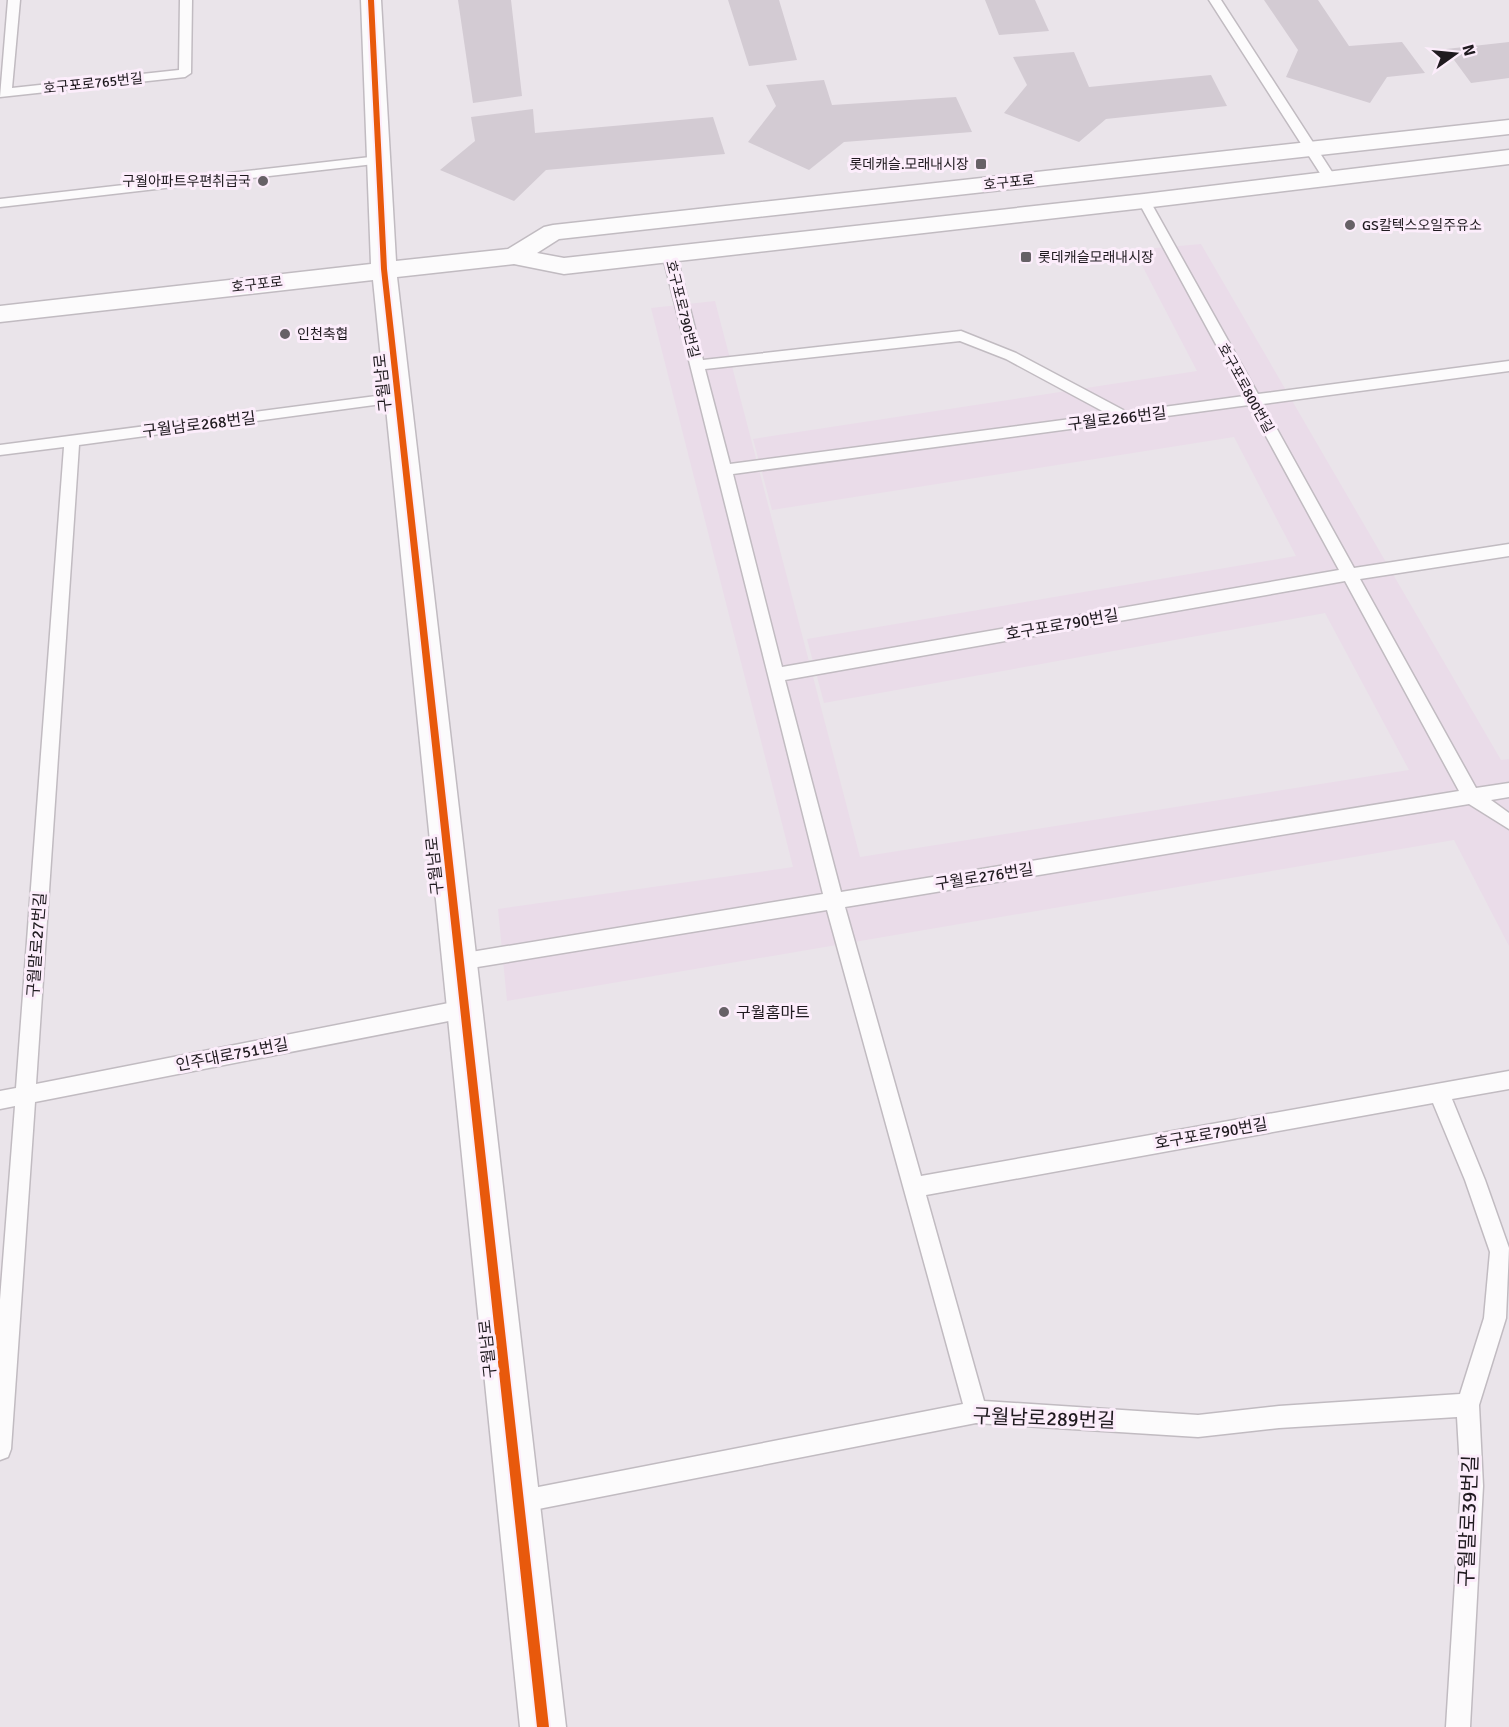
<svg xmlns="http://www.w3.org/2000/svg" width="1509" height="1727" font-family="Signika,'Noto Sans KR',sans-serif">
	<rect width="100%" height="100%" fill="#eae4ea"/>
	<path fill="#eadce9" d="M1201 244 1501 760 1509 759V946L1454 840 507 1001 498 909 793 867 651 308 715 301 860 857 1409 770 1325 613 824 703 807 639 1296 556 1234 437 772 510 753 439 1197 371 1134 250Z"/>
	<path fill="#d3cbd3" d="M458 0H511L522 96 473 103Z
		M728 0H779L797 60 749 66Z
		M985 0H1035L1049 31 999 35Z
		M1264 0H1318L1349 46 1402 42 1425 73 1387 77 1370 103 1286 77 1298 50Z
		M1509 42V78L1471 83 1446 49Z
		M1074 52 1089 87 1211 75 1227 106 1106 119 1079 142 1004 113 1027 85 1013 57Z
		M824 80 832 105 956 97 972 132 844 142 809 170 748 142 776 106 766 85Z
		M533 109 535 133 713 117 725 154 546 170 514 201 440 170 475 141 471 117Z"/>
	<g fill="none" stroke-linecap="round" stroke-linejoin="round">
		<g stroke="#c1bbc1" stroke-width="3">
			<path id="lane" d="M8 0H20L12 88 179 70 180 0H192L191 73 185 77 0 97Z
				M1209 0H1221L1336 178 1335 181H1325Z
				M379 156 383 157 385 160 383 163 0 207V199Z
				M1144 197 1150 201 1258 394 1509 361V371L1263 404 1354 568 1509 544V556L1360 579 1476 788 1509 783V797L1491 800 1509 813V829L1469 804 845 907 921 1176 1509 1071V1089L1452 1099 1485 1180 1509 1248 1506 1318 1479 1405 1483 1486 1470 1727H1446L1461 1486 1457 1417 1279 1428 1198 1437 976 1423 518 1513 510 1510 507 1502 510 1494 518 1491 963 1404 827 910 459 970 452 968 450 962 452 956 459 954 823 894 662 253 669 249 676 253 703 360 961 331 1016 353 1127 412 1244 396 1138 201ZM960 341 1006 359 1108 414 730 464 705 369ZM1249 405 1339 570 782 667 733 474ZM1345 581 1459 791 841 892 785 680ZM1433 1103 1465 1180 1490 1252 1484 1318 1460 1394 1279 1406 1198 1415 984 1401 926 1195Z
				M399 393 406 398 404 401 79 445 36 1084 464 1000 471 1003 474 1009 471 1015 464 1018 35 1102 11 1449 8 1457 0 1460V1300L15 1106 0 1109V1091L16 1088 64 447 0 455V445Z"/>
		</g>
		<g stroke="#c1bbc1" stroke-width="3">
			<path id="secondary" d="M361 0H381L396 261 508 249 544 227 553 225 1509 120V134L559 239 537 253 564 258 1144 194 1509 150V164L1144 208 564 274 514 264 397 277 566 1727H520L373 280 0 322V306L371 264Z"/>
		</g>
		<use href="#lane" fill="#fcfbfc" fill-rule="evenodd"/>
		<use href="#secondary" fill="#fcfbfc" fill-rule="evenodd"/>
		<g stroke="#fcedfb" stroke-width="4">
			<path id="cycleway" d="M368 0H374L387 269 549 1727H537L381 269Z"/>
		</g>
		<use href="#cycleway" fill="#e8590c" fill-rule="evenodd"/>
	</g>
	<g fill="#666166" stroke="#fcedfb" stroke-width="2">
		<rect x="975" y="158" width="12" height="12" rx="3"/>
		<circle cx="263" cy="181" r="6"/>
		<circle cx="1350" cy="225" r="6"/>
		<rect x="1020" y="251" width="12" height="12" rx="3"/>
		<circle cx="285" cy="334" r="6"/>
		<circle cx="724" cy="1012" r="6"/>
	</g>
	<g text-anchor="middle" stroke-width="6" stroke-linejoin="round" paint-order="stroke">
		<g font-size="14" fill="#1f1a1f" stroke="#fcedfb">
			<text transform="translate(93 83) rotate(-6)" y="5">호구포로765번길</text>
			<text transform="translate(1009 182) rotate(-6)" y="5">호구포로</text>
			<text transform="translate(257 284) rotate(-7)" y="5">호구포로</text>
			<text transform="translate(683 309) rotate(76)" y="5">호구포로790번길</text>
			<text transform="translate(1246 388) rotate(61)" y="5">호구포로800번길</text>
		</g>
		<g font-size="14" fill="#1f1a1f" stroke="#fcedfb" text-anchor="start">
			<text x="969" y="169" text-anchor="end">롯데캐슬.모래내시장</text>
			<text x="251" y="186" text-anchor="end">구월아파트우편취급국</text>
			<text x="1362" y="230">GS칼텍스오일주유소</text>
			<text x="1038" y="262">롯데캐슬모래내시장</text>
			<text x="297" y="339">인천축협</text>
		</g>
		<g font-size="16" fill="#1f1a1f" stroke="#fcedfb">
			<text transform="translate(382 383) rotate(-96)" y="6">구월남로</text>
			<text transform="translate(1117 418) rotate(-7)" y="6">구월로266번길</text>
			<text transform="translate(199 424) rotate(-7)" y="6">구월남로268번길</text>
			<text transform="translate(1062 624) rotate(-10)" y="6">호구포로790번길</text>
			<text transform="translate(434 866) rotate(-96)" y="6">구월남로</text>
			<text transform="translate(984 876) rotate(-9)" y="6">구월로276번길</text>
			<text transform="translate(36 945) rotate(-86)" y="6">구월말로27번길</text>
			<text transform="translate(232 1054) rotate(-11)" y="6">인주대로751번길</text>
			<text transform="translate(1211 1133) rotate(-10)" y="6">호구포로790번길</text>
			<text transform="translate(487 1349) rotate(-96)" y="6">구월남로</text>
		</g>
		<g font-size="16" fill="#1f1a1f" stroke="#fcedfb" text-anchor="start">
			<text x="736" y="1018">구월홈마트</text>
		</g>
		<g font-size="20" fill="#1f1a1f" stroke="#fcedfb">
			<text transform="translate(1044 1418) rotate(2)" y="7">구월남로289번길</text>
			<text transform="translate(1468 1521) rotate(-88)" y="7">구월말로39번길</text>
		</g>
	</g>
	<g transform="translate(1455 54) rotate(75)" stroke="#fcedfb" stroke-width="4.5" paint-order="stroke">
	<path d="M0-4.5L10 22L0 15L-10 22Z" fill="#1f1a1f"/>
	<text y="-9" font-size="16" font-weight="bold" text-anchor="middle" fill="#1f1a1f">N</text>
	</g>
</svg>
